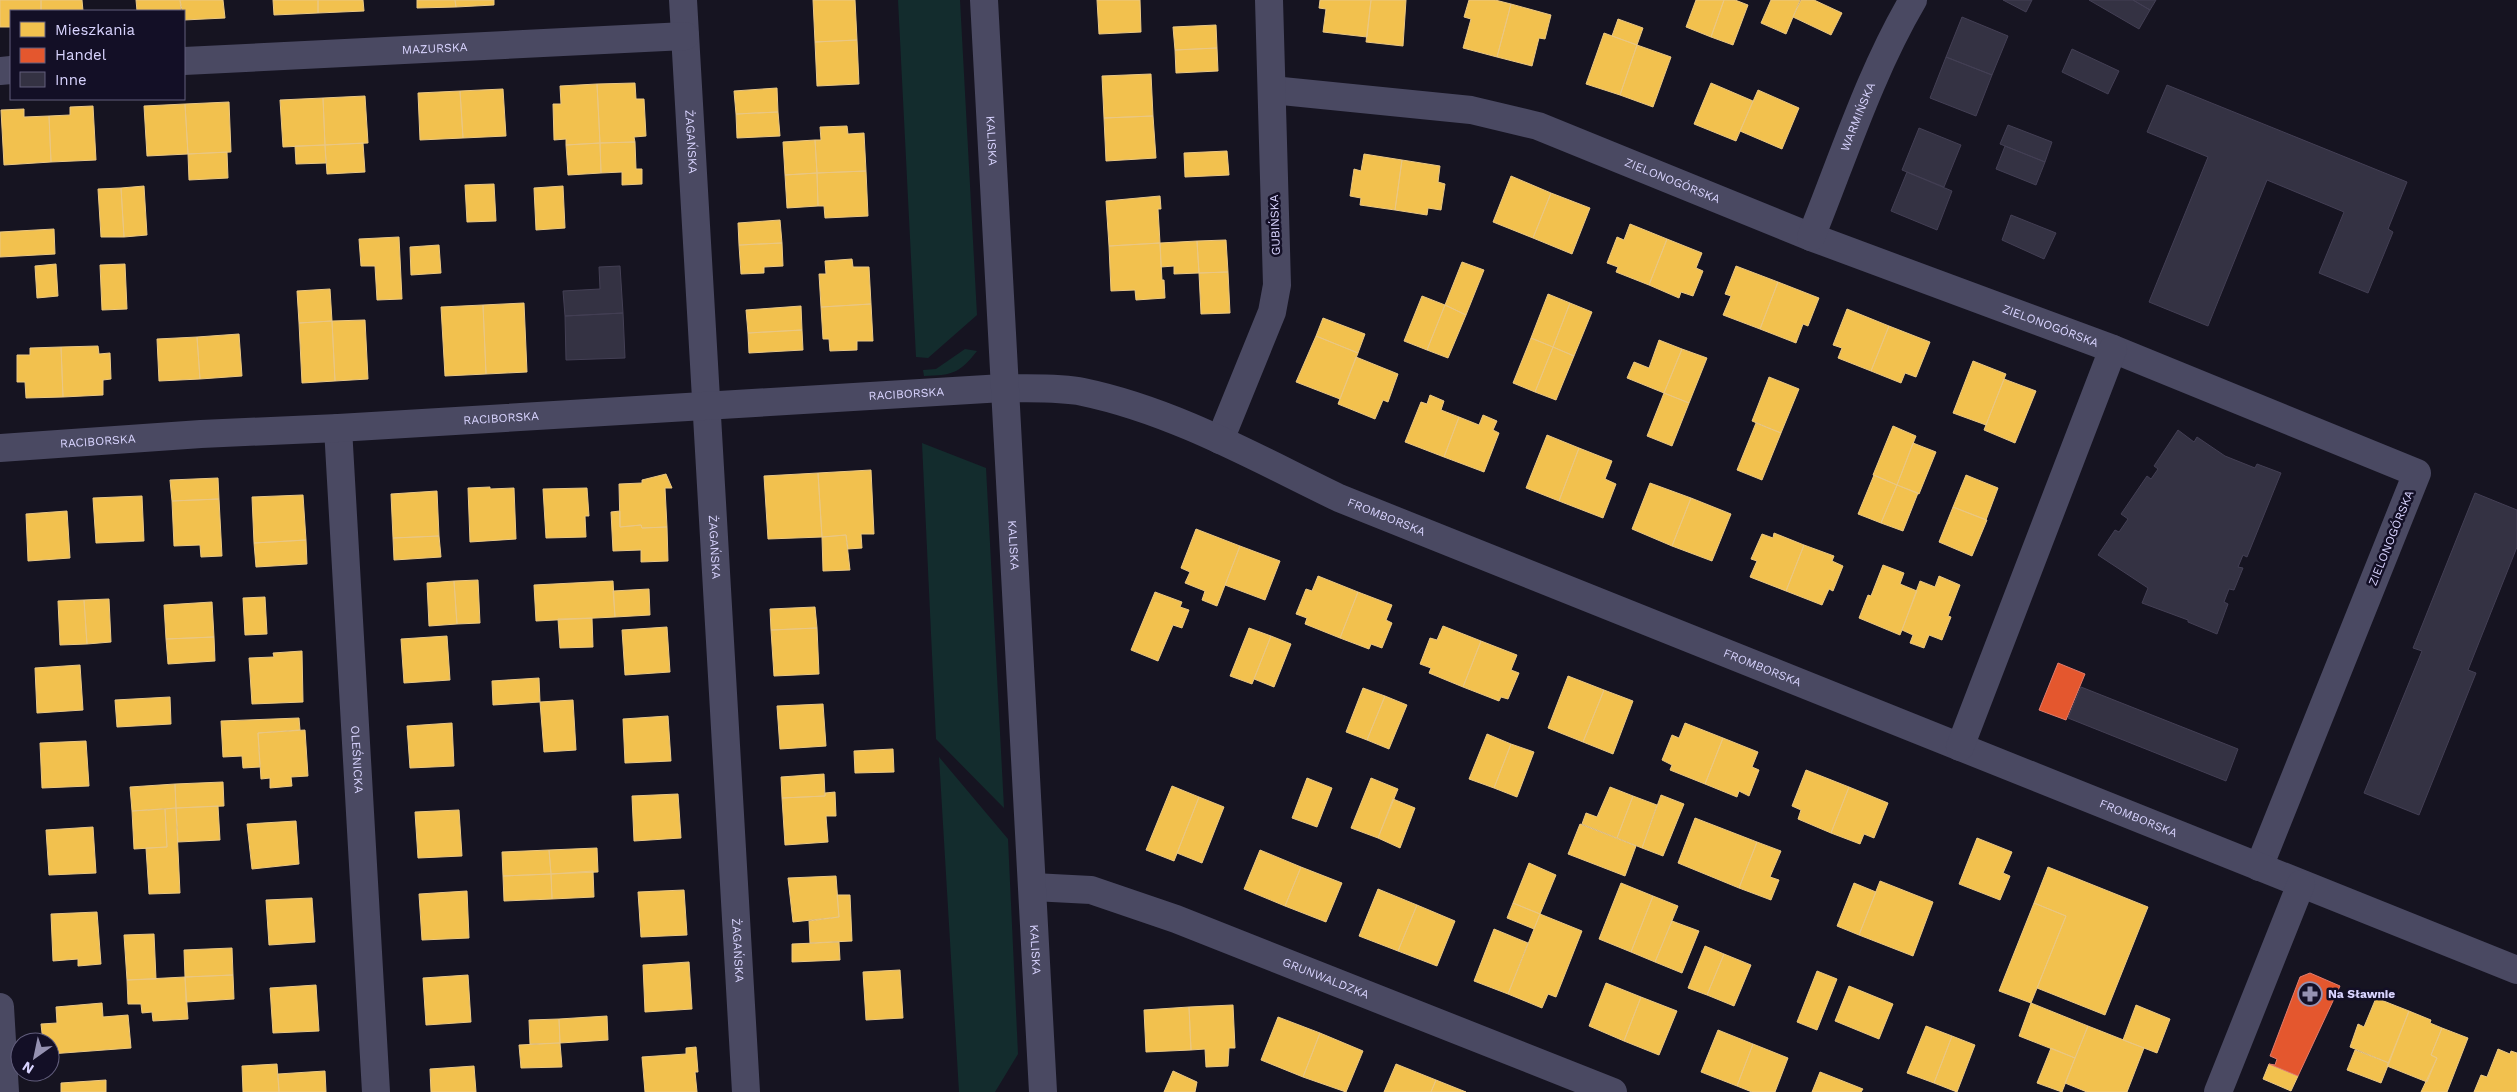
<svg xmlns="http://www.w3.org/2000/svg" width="2517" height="1092" font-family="'Work Sans',sans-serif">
	<rect width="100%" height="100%" fill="#161421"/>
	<path fill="#132c2d" d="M898 0H960L977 315 928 358 916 357Z
		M965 349 977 351C959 374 952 375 924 376L923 370 936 369Z
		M922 443 986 468 1004 808 936 739Z
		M939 757 1008 839 1018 1054 995 1092H959Z"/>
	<path fill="#f2c14e" stroke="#eac783" d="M0 0H41V11H11V27H0Z
		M41 0H82L83 11H41Z
		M136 0H180L181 11H137Z
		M180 0H223L225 18 184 20Z
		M273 0H318V13L274 15Z
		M318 0H363L364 11 318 13Z
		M417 0H455L456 7 417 8Z
		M455 0H494V5L456 7Z
		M813 0H855L857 40 815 42Z
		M1097 0H1140L1141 32 1099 34Z
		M1320 0H1371L1367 37 1323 32 1326 9 1319 8Z
		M1371 0H1406L1403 46 1366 42Z
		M1469 0H1495L1511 4 1497 57 1463 48 1471 19 1464 17Z
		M1696 0H1724L1711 37 1686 27Z
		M1724 0H1735L1748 5 1733 45 1711 37Z
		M1771 0H1800L1786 34 1761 23Z
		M1801 0H1814L1842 13 1831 35 1793 17Z
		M1511 4 1551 15 1545 39 1539 38 1532 66 1497 57Z
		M1618 19 1643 28 1637 45 1612 36Z
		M1216 25 1217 48 1175 50 1173 27Z
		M1604 33 1637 45 1620 95 1586 84Z
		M857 40 859 84 817 86 815 42Z
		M1637 45 1671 57 1653 107 1620 95Z
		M1217 48 1218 71 1176 73 1175 50Z
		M1151 74 1153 116 1104 118 1102 76Z
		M635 83 636 99H644L646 136 634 137 635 142 600 143 597 84Z
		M1711 83 1753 101 1736 141 1694 124Z
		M597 84 600 143 566 145V139L554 140 553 104H561L560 86Z
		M777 88 778 112 736 114 734 91Z
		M503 89 506 136 463 138 460 91Z
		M1758 90 1799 108 1782 149 1740 131Z
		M460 91 463 138 420 140 418 93Z
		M365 96 368 143 325 145 323 98Z
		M323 98 325 145 283 147 280 100Z
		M229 102 231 152 188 154 185 104Z
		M185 104 188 154 147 156 144 106Z
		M93 106 96 160 51 162 49 116 70 115V107Z
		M24 109V117L49 116 51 162 4 165 1 110Z
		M778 112 780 136 737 138 736 114Z
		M1153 116 1156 158 1106 161 1104 118Z
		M847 126 848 134 864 133 866 171 817 173 815 140H821L820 127Z
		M815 140 817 173 785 175 783 142Z
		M635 142 636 169H642V184L622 185V172L601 173 600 143Z
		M363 143 365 172 327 174 325 145Z
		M600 143 601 173 568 175 566 145Z
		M325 145 326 163 296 164 295 146Z
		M1227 151 1229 175 1185 177 1184 153Z
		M227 152 228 178 189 180 188 154Z
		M1364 154 1402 160 1395 210 1360 205 1361 198 1350 196 1354 169 1361 171Z
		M1402 160 1440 166 1438 182 1445 184 1441 210 1428 208 1427 215 1395 210Z
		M866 171 868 216 825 218 824 206H818L817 173Z
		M817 173 818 206 787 208 785 175Z
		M1511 176 1551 193 1533 238 1493 222Z
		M494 184 496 221 467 222 465 185Z
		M144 186 147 235 124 237 121 188Z
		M563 186 565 228 536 230 534 188Z
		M121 188 124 237H101L98 189Z
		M1551 193 1590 208 1572 254 1533 238Z
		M1160 196 1161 209H1158L1160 243 1109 246 1106 201Z
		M780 220 782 243 739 245 738 223Z
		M1630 224 1667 239 1649 285 1616 272 1618 267 1607 263 1617 237 1624 240Z
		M54 229 55 254 0 257V232Z
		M399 237 402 299 377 300 375 266H361L359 239Z
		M1667 239 1702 253 1696 268 1703 271 1693 296 1681 292 1679 298 1649 285Z
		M1226 240 1228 272 1199 273 1197 241Z
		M1197 241 1199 273 1174 274V266L1161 267 1160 243Z
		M782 243 783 266 764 267V273L741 274 739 245Z
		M1160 243 1162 280H1164L1165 298 1136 300 1135 290 1111 291 1109 246Z
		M439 245 441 273 411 275 410 247Z
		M852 259 853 267H869L871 304 821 307 819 274H826L825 261Z
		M1462 262 1484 270 1466 315 1445 305Z
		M56 264 58 296 37 298 35 266Z
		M125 264 127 309 102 310 100 265Z
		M1736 266 1778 282 1760 329 1723 315 1731 296 1725 294Z
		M1228 272 1230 313 1201 314 1199 273Z
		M1778 282 1819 298 1808 326 1803 324 1796 343 1760 329Z
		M330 289 332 321 299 323 297 291Z
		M1548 294 1570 303 1553 347 1531 338Z
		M1422 296 1445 305 1427 350 1404 341Z
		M524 303 527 372 486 374 483 305Z
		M1570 303 1592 312 1574 356 1553 347Z
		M871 304 873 341H857V350L830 351 829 339H823L821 307Z
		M483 305 486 374 445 376 441 307Z
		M1445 305 1466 315 1448 358 1427 350Z
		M801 306 802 330 748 333 746 310Z
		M1847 309 1889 326 1871 371 1838 358 1842 348 1833 345Z
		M1323 318 1365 334 1358 353 1316 336Z
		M365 320 368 379 335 381 332 321Z
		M332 321 335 381 302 383 299 323Z
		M1889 326 1930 342 1916 377 1905 373 1901 383 1871 371Z
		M802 330 803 350 749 353 748 333Z
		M239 334 242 376 200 379 197 337Z
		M1316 336 1358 353 1340 399 1296 382Z
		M197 337 200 379 159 381 157 339Z
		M1531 338 1553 347 1535 392 1513 383Z
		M1659 340 1682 349 1664 393 1627 378 1634 362 1649 368Z
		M98 346 99 354 110 353 111 379 103 380V395L63 397 61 347Z
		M61 347 63 397 26 398 25 382H17V355H30V348Z
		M1553 347 1574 356 1556 400 1535 392Z
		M1682 349 1707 358 1689 403 1664 393Z
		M1356 357 1398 374 1388 402 1383 400 1375 419 1338 404Z
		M1973 361 2006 374 1986 425 1953 413Z
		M1769 377 1799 389 1781 433 1752 421Z
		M2004 379 2036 391 2015 443 1984 430Z
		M1664 393 1689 403 1672 446 1647 436Z
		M1430 395 1444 401 1441 410 1459 417 1444 457 1405 442 1421 402 1427 404Z
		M1483 415 1497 421 1493 430 1499 433 1484 472 1444 457 1459 417 1479 425Z
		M1756 423 1781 433 1762 480 1737 470Z
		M1893 426 1916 436 1897 485 1873 475Z
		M1547 435 1579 448 1559 501 1526 488Z
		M1913 443 1936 452 1919 494 1897 485Z
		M1579 448 1612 461 1605 479 1616 484 1603 518 1559 501Z
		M871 470 874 534H861L862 548 848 549 846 535 822 537 818 473Z
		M818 473 822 537 768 539 764 476Z
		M666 474 672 488H665L667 527 642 528 641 525 620 527 619 484 642 483V480Z
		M1874 475 1897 485 1881 523 1858 514Z
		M1966 475 1998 488 1986 520 1953 507Z
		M218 478 219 499 172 501 170 480Z
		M1650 483 1691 498 1672 546 1632 529Z
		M1897 485 1918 493 1903 531 1881 523Z
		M490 487V489L514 488 516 539 470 542 468 488Z
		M587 488 589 516H585L586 537 546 538 543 489Z
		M437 491 439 536 393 538 391 494Z
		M303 495 306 540 254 543 252 497Z
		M142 496 144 541 96 543 93 498Z
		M1691 498 1731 514 1712 561 1672 546Z
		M219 499 222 556 201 557 200 545 174 546 172 501Z
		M1953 507 1987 520 1972 556 1939 542Z
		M67 511 70 558 28 561 26 514Z
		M620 511V527L641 525 642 528 667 527 668 561 641 562V550L613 551 611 512Z
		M1196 529 1240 546 1217 606 1202 600 1205 591 1185 583 1190 572 1181 568Z
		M1774 533 1804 545 1786 591 1750 577 1757 561 1751 559 1762 534 1773 538Z
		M846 535 850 570 823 571 822 537Z
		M439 536 441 557 394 560 393 538Z
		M306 540 307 564 256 567 254 543Z
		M1804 545 1834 556 1832 561 1843 566 1833 591 1829 589 1822 605 1786 591Z
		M1240 546 1280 561 1265 600 1225 585Z
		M1883 565 1904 573 1900 584 1917 591 1900 635 1859 618 1868 595 1871 596Z
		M1318 576 1358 592 1340 638 1305 624 1307 618 1296 614 1306 589 1312 591Z
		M1939 576 1960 585 1948 616 1951 617 1942 640 1929 635 1924 648 1910 643 1913 635 1902 630 1920 581 1935 587Z
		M478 580 480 623 457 624 454 581Z
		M454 581 457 624 429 626 427 583Z
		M613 581 615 617 536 621 534 585Z
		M649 589 650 615 615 617 613 591Z
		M1155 592 1182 602 1180 607 1189 610 1182 628 1173 625 1158 661 1131 650Z
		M1358 592 1392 605 1386 620 1392 623 1382 648 1371 644 1369 649 1340 638Z
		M265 597 267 634 245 635 243 598Z
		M109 599 111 642 87 644 84 600Z
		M84 600 87 644 60 645 58 601Z
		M212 602 214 637 166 639 164 605Z
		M815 607 817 628 771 630 770 609Z
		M592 618 593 647 560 648 558 619Z
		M1443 626 1481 641 1463 687 1429 673 1431 668 1420 664 1430 638 1437 640Z
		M667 627 670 672 625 675 622 630Z
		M817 628 819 674 774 676 771 630Z
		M1249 628 1271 636 1252 684 1230 676Z
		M447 636 450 680 404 683 401 639Z
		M1271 636 1291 644 1274 687 1254 679Z
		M214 637 215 661 168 664 166 639Z
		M1481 641 1517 655 1511 670 1519 673 1508 699 1501 697 1499 701 1463 687Z
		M302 651 303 702 252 704 249 658 274 657 273 653Z
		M80 665 83 710 37 713 35 668Z
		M1568 676 1604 690 1583 742 1548 728Z
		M539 678 540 702 493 705 492 681Z
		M1363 688 1385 696 1367 740 1346 732Z
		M1604 690 1633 701 1613 754 1583 742Z
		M1385 696 1407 705 1389 749 1367 740Z
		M170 697 171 724 117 727 115 700Z
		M573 700 576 750 544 752 540 702Z
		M823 704 826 746 780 749 777 706Z
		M668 716 671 761 625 763 623 719Z
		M299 718 300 730 258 733 260 767 243 768 242 756 223 757 221 721Z
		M452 723 454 766 410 768 407 726Z
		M1685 723 1723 738 1705 784 1670 770 1672 765 1662 760 1672 735 1679 738Z
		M305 730 308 776 291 777 292 786 270 788V778L261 779 258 733Z
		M1487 734 1511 744 1494 788 1469 779Z
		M1723 738 1758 752 1752 767 1759 770 1749 796 1739 791 1737 797 1705 784Z
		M86 741 89 786 42 788 40 743Z
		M1511 744 1534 752 1517 797 1494 788Z
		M893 749 894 772 855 773 854 751Z
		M1806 770 1849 787 1831 833 1798 819 1801 810 1792 806Z
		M824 774 825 796 782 798 781 777Z
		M1307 778 1332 788 1317 827 1292 818Z
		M1371 778 1398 789 1378 838 1351 828Z
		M223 782 224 806 176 808 175 784Z
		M175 784 176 808 132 811 130 787Z
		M1172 786 1199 797 1174 861 1146 850Z
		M1610 787 1633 796 1617 838 1582 824 1586 813 1597 817Z
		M1849 787 1888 803 1874 838 1864 834 1860 844 1831 833Z
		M835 792 836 816H826L828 842 785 845 782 798 825 796V793Z
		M678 794 681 838 634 841 632 796Z
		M1661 795 1684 804 1663 856 1642 848Z
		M1633 796 1657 805 1642 848 1617 838Z
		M1199 797 1224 807 1202 863 1177 853Z
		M1393 799 1415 808 1400 848 1378 838Z
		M218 806 220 840 178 842 176 808Z
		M176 808 180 893 149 894 146 848 167 847 165 809Z
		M165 809 167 847 134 849 132 811Z
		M459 810 462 856 418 858 415 812Z
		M1695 818 1757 842 1739 888 1678 863Z
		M296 821 299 864 252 869 247 824Z
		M1580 824 1636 846 1625 876 1568 854Z
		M93 827 96 873 49 875 46 830Z
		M1977 838 2012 852 2003 873 2010 876 2000 900 1959 884Z
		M1757 842 1781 851 1770 877 1779 880 1771 900 1739 888Z
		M597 848 598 872 551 874 549 850Z
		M549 850 551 874 503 876 502 852Z
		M1260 850 1301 867 1285 906 1244 889Z
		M1529 863 1556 875 1540 914 1513 903Z
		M1301 867 1342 883 1326 922 1285 906Z
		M2048 867 2148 907 2105 1015 2037 988 2066 916 2034 903Z
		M593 871 594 897 552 899 551 874Z
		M551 874 552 899 504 901 503 876Z
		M836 876 839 917 793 922 788 878Z
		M1880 881 1933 902 1913 956 1859 935Z
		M1621 883 1653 896 1631 952 1599 939Z
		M1854 883 1876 892 1859 935 1837 926Z
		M1378 889 1417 905 1398 951 1359 936Z
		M684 890 687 935 641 937 638 892Z
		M467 891 469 938 422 940 419 894Z
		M837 895H850L852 941 810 943 809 921 839 917Z
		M1653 896 1678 906 1655 962 1631 952Z
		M312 898 315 942 269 945 266 900Z
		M1513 903 1540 914 1534 929 1507 918Z
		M2034 903 2066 916 2031 1003 1999 991Z
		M1417 905 1455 921 1437 966 1398 951Z
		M97 912 101 964 78 966V959L53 961 51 914Z
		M1540 914 1582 931 1556 997 1548 994 1542 1008 1508 994Z
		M1672 921 1699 931 1682 973 1655 962Z
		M1494 929 1528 943 1508 994 1474 981Z
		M154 934 156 979 127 980 124 935Z
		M839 942 840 960 792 962V944Z
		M1705 946 1724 954 1707 995 1688 988Z
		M232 948 233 975 185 977 184 950Z
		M1724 954 1751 965 1734 1006 1707 995Z
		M689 962 692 1009 645 1012 643 965Z
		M900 970 903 1018 866 1020 863 972Z
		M1817 971 1837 979 1817 1030 1797 1022Z
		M233 975 234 999 186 1002 185 977Z
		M468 975 471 1022 426 1025 423 978Z
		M185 977 188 1019 153 1021 152 1012 142 1013 141 1004H128L127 980Z
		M1606 983 1641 997 1624 1041 1589 1026Z
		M316 985 319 1031 273 1033 270 988Z
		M1849 986 1893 1004 1879 1039 1835 1021Z
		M1641 997 1677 1011 1659 1055 1624 1041Z
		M2376 998 2409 1011 2389 1063 2350 1047 2358 1024 2364 1027Z
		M102 1003 103 1017 128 1015 131 1048 50 1054V1042H43L41 1024 57 1023 56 1007Z
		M2031 1003 2088 1026 2075 1058 2019 1036Z
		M1233 1005 1235 1048H1229L1228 1066 1206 1067 1205 1049 1191 1050 1189 1007Z
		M2136 1005 2170 1019 2157 1053 2123 1040Z
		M1189 1007 1191 1050 1146 1052 1144 1010Z
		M2409 1011 2431 1020 2430 1023 2442 1028 2431 1055 2437 1058 2427 1082 2387 1066Z
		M607 1016 608 1040 560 1043 559 1019Z
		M1278 1017 1320 1033 1303 1077 1261 1060Z
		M559 1019 560 1043 530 1044 529 1020Z
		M1926 1026 1952 1036 1934 1083 1907 1073Z
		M2088 1026 2144 1048 2127 1092H2087L2065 1083Z
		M2442 1028 2468 1038 2447 1092H2421L2437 1058 2431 1055Z
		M1718 1030 1753 1044 1737 1086 1701 1072Z
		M1320 1033 1363 1051 1346 1092 1303 1077Z
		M1952 1036 1975 1045 1957 1092 1934 1083Z
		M560 1043 562 1067 521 1068 519 1045Z
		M1753 1044 1788 1058 1775 1092H1752L1737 1086Z
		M696 1047 698 1072H695L697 1092H645L642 1057 686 1054V1048Z
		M2051 1048 2075 1058 2062 1092 2037 1083Z
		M2498 1049 2510 1054 2511 1051 2517 1053V1092H2474L2481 1075 2487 1077Z
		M2355 1050 2389 1063 2381 1083 2347 1070Z
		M277 1064 279 1092H243L242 1066Z
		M1396 1064 1436 1080 1431 1092H1384Z
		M2269 1064 2298 1076 2291 1091 2263 1079Z
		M474 1066 476 1092H431L430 1069Z
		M325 1071 326 1092H279L278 1074Z
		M1173 1071 1197 1082 1195 1092H1164Z
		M1820 1072 1863 1089 1861 1092H1812Z
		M106 1080V1092H61V1083Z
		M1436 1080 1466 1092H1431Z"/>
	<path fill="#e4572e" stroke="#e17c6d" d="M2058 663 2085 674 2066 720 2039 710Z
		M2310 973 2340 986 2298 1076 2269 1064 2275 1065 2277 1059 2270 1056 2300 977Z"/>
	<path fill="#343243" stroke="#433f54" d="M2003 0H2032L2026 12Z
		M2089 0H2133L2150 10 2139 29Z
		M2133 0H2156L2150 10Z
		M1962 17 2008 36 1992 75 1946 57Z
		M2072 49 2119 71 2108 94 2062 72Z
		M1946 57 1992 75 1976 116 1930 98Z
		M2167 85 2407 182 2388 229 2393 232 2368 293 2319 273 2344 212 2267 180 2208 326 2149 302 2208 157 2147 132Z
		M2008 125 2052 142 2045 162 2000 144Z
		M1919 128 1961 145 1944 187 1902 170Z
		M2005 146 2045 162 2036 185 1996 169Z
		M1907 172 1952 191 1937 230 1891 211Z
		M2011 215 2056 233 2044 259 2002 240Z
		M620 266 623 313 565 316 563 291 600 289 599 267Z
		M623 313 625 358 566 360 565 316Z
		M2178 430 2194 442 2197 437 2225 456 2255 468 2257 464 2281 473 2247 557 2243 555 2238 567 2243 568 2234 590 2229 589 2224 602 2228 604 2217 634 2188 622V620L2142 603 2148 588 2098 555 2115 530 2119 532 2128 519 2121 514 2147 476 2151 479 2158 469 2154 466Z
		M2475 493 2517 510V547L2468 670 2476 673 2419 815 2364 793 2422 651 2413 648Z
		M2081 687 2238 749 2226 781 2068 718Z"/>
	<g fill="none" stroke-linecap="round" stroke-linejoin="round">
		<g stroke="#4a4962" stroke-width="28">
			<path id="s1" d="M683 0 746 1092"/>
			<path id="s2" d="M184 61 685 36"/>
			<path d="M0 71 11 70"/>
			<path id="s3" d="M1272 90 1471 110 1538 126 1811 237 2113 349 2417 473 2259 867"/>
			<path id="s4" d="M1811 237C1843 158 1870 73 1913 0"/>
			<path id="s5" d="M338 428 376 1092"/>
			<path d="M1220 440 1272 312 1277 285 1269 0"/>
			<path id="s6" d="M0 448 201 434 338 428 1003 388C1029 389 1058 387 1083 392 1174 411 1256 458 1339 498L2517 970"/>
			<path d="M1960 747 2113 349"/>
			<path id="s7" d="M1033 887 1091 890 1176 919 1613 1092"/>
			<path d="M0 1007 5 1092"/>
			<path d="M2218 1092 2301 884"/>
		</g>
		<path stroke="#4a4962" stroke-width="28" id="s8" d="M984 0 1043 1092"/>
	</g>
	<defs>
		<g id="pharmacy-ring" transform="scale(1.25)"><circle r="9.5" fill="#130f26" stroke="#9591b1" stroke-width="1.5"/><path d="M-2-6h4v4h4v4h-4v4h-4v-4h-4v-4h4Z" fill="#9591b1"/></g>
	</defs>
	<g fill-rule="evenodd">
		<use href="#pharmacy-ring" x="2310" y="994"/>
	</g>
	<g text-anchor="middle" stroke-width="5" stroke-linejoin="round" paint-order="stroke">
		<g font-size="12" fill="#d9d4ff" stroke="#130f26">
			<text dy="4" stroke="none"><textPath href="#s2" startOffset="251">MAZURSKA</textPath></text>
			<text dy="4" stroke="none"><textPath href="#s4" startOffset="129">WARMIŃSKA</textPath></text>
			<text dy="4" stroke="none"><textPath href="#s1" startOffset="142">ŻAGAŃSKA</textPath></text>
			<text dy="4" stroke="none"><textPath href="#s8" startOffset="141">KALISKA</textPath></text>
			<text dy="4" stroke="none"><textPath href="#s3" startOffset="414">ZIELONOGÓRSKA</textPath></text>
			<text transform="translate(1275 225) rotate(-92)" y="4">GUBIŃSKA</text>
			<text dy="4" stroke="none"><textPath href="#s3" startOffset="819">ZIELONOGÓRSKA</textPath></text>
			<text dy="4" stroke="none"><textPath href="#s6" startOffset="908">RACIBORSKA</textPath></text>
			<text dy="4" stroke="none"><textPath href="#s6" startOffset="502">RACIBORSKA</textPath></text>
			<text dy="4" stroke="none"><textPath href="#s6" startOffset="98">RACIBORSKA</textPath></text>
			<text dy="4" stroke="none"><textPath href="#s6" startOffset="1414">FROMBORSKA</textPath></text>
			<text transform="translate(2391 538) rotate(-68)" y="4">ZIELONOGÓRSKA</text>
			<text dy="4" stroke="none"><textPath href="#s1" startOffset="548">ŻAGAŃSKA</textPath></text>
			<text dy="4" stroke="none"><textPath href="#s8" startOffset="546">KALISKA</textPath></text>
			<text dy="4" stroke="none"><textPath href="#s6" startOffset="1819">FROMBORSKA</textPath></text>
			<text dy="4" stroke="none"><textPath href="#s5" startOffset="332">OLEŚNICKA</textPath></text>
			<text dy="4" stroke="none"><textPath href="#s6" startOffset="2224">FROMBORSKA</textPath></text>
			<text dy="4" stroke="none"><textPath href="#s1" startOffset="952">ŻAGAŃSKA</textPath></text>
			<text dy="4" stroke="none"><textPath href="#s8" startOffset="951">KALISKA</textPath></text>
			<text dy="4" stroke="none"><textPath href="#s7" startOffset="309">GRUNWALDZKA</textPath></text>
		</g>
		<g font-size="12" font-weight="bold" fill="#d9d4ff" stroke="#130f26" text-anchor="start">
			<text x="2328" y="998">Na Sławnie</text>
		</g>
	</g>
	<rect x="10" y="10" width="175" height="90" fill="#130f26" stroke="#625e7d"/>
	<rect x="20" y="22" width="25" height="15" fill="#f2c14e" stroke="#625e7d"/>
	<text x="55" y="35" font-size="15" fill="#d9d4ff">Mieszkania</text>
	<rect x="20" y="48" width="25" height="15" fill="#e4572e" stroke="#625e7d"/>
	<text x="55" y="60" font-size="15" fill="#d9d4ff">Handel</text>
	<rect x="20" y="72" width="25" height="15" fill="#343243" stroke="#625e7d"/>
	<text x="55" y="85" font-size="15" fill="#d9d4ff">Inne</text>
	<g transform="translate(35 1057) rotate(213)"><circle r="24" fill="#130f26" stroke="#625e7d"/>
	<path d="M0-4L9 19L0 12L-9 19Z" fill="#9591b1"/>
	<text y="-8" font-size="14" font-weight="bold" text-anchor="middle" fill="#d9d4ff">N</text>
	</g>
</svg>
